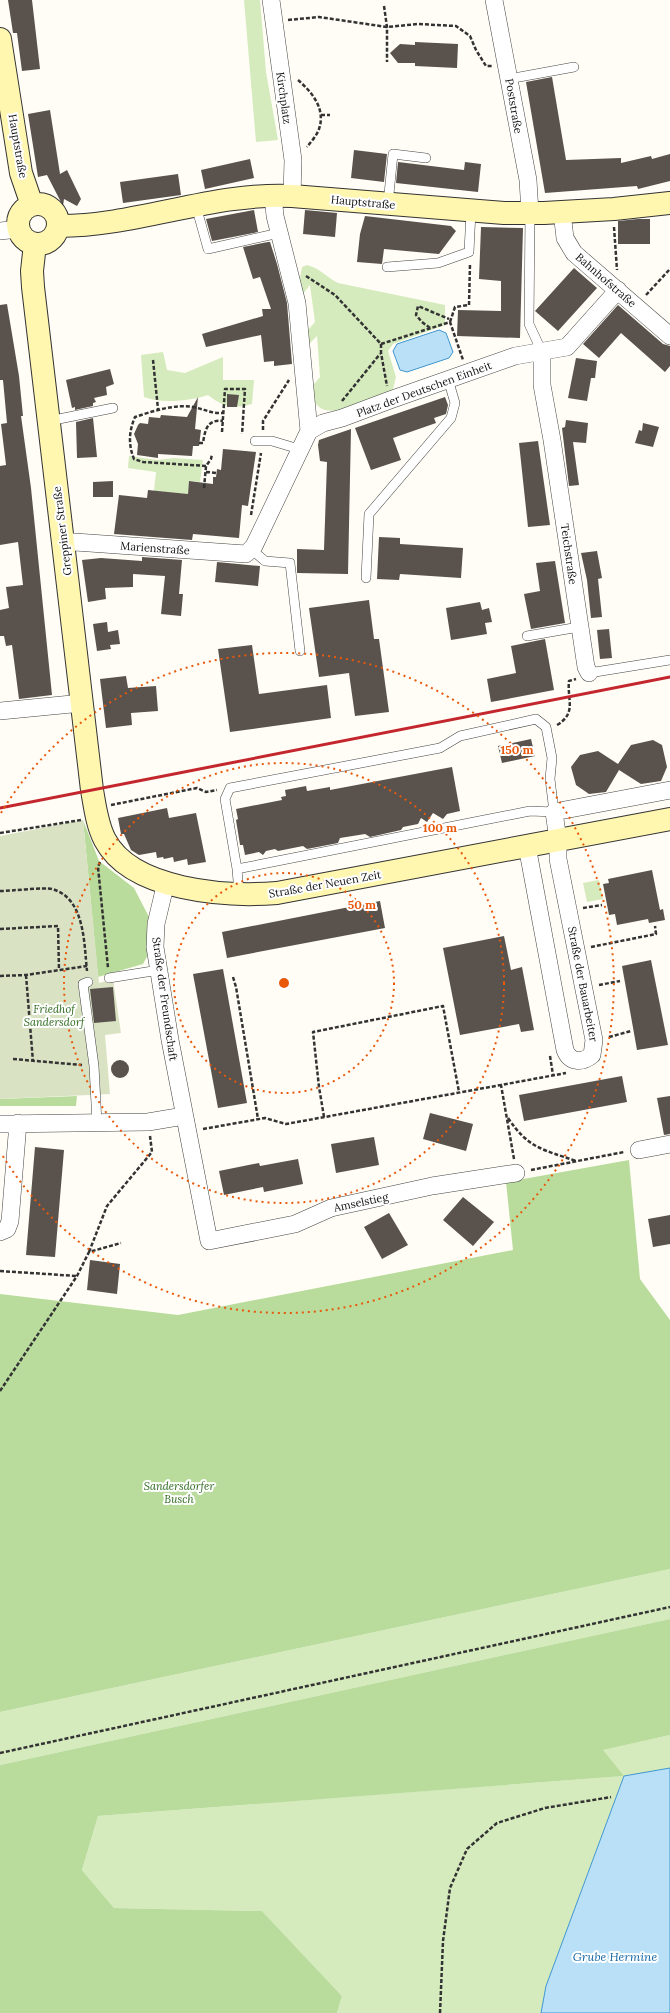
<svg xmlns="http://www.w3.org/2000/svg" width="670" height="2013" font-family="Lora,serif">
	<rect width="100%" height="100%" fill="#fffdf5"/>
	<path fill="#d5ebbd" d="M244 0H260L266 72 278 140 256 142Z
		M307 265C320 268 326 277 338 283L445 305V325L393 344 388 351 396 377 392 393C375 399 332 420 318 406 313 401 312 394 311 388L320 377 317 336 309 344 308 330 315 322 310 285 302 295 300 278 302 267Z
		M163 352 167 370 185 373 223 357V380H254L252 404C234 409 223 407 208 395 191 401 161 404 144 397L141 355Z
		M129 456 158 460 174 458 203 460 200 482 189 481 188 494 154 491 156 472 128 468Z
		M599 880 603 899 587 902 583 883Z
		M670 1569V1619L0 1765V1712Z
		M670 1735V1768L624 1776 546 1986 541 2013H337L342 1996 262 1911 114 1908 82 1870 98 1816 623 1776 602 1750Z"/>
	<path fill="#b9dc9c" d="M83 820 99 861 134 888 149 917 150 951 143 964 98 977Z
		M77 1096 76 1106H0V1099Z
		M629 1160 640 1279 670 1320V1569L0 1712V1294L178 1315 513 1250 506 1182Z
		M670 1619V1735L603 1750 624 1776 98 1816 82 1870 114 1908 262 1911 342 1996 337 2013H0V1765Z"/>
	<path fill="#d9e3c4" d="M83 820 99 983 113 979 121 1033 105 1035 110 1094 0 1099V836Z"/>
	<path fill="#b9e0f7" stroke="#3f96cf" d="M439 330 446 333 453 352 449 358 407 372 400 370 393 351 397 344Z
		M670 1768V2013H541L546 1986 624 1776Z"/>
	<path fill="#5a524d" d="M8 0H32L40 69 22 71 17 33H13Z
		M415 42 458 44 457 68 415 66V63H398L390 53 400 44 415 45Z
		M552 77 566 160 621 158V163L651 156 652 159 670 154V181L638 189 637 186 545 193 526 82Z
		M50 110 60 174 67 170 81 199 77 206 64 199 63 206 47 175 38 177 28 114Z
		M354 150 387 154 384 182 351 178Z
		M250 159 254 178 205 189 201 170Z
		M398 162 464 170 465 162 481 164 478 192 396 183Z
		M178 174 181 195 123 203 120 182Z
		M254 210 258 232 212 241 206 219Z
		M305 210 337 213 335 237 303 234Z
		M365 216 451 226 456 231 439 254 384 249 382 264 357 262 360 234Z
		M638 219H650V244H618V221Z
		M481 227 523 228 520 338 457 336 458 310 501 311V281L479 279Z
		M268 242H270L277 264 287 303 292 364 274 366V361L264 362 261 335 206 347 202 334 263 316 262 309H271L260 277 253 279 243 247Z
		M574 268 597 288 558 331 535 311Z
		M7 304 19 376 23 416H21L31 488 52 695 19 699 12 645 6 646 4 636H0V610L9 608 6 587 23 585 18 542 0 545V466L6 465 1 424 7 423 3 380H0V305Z
		M618 305 663 344 670 346V366L665 372 621 333 599 358 583 344Z
		M576 358 597 361 595 378H591L587 401 568 398Z
		M110 369 114 384 106 387 107 395 94 398 96 402 93 403V406L75 410V407L72 408 66 380Z
		M227 394 239 395 237 407H227Z
		M198 397 195 429 201 430 199 446H193L192 456 158 454V458L137 455 138 444 134 434 138 425 140 423 148 424 149 417 160 418 161 415 187 417Z
		M445 397 448 405 446 414 434 418 436 423 393 438 401 460 371 470 355 428Z
		M93 418 97 457 77 458 76 422Z
		M566 420 588 423 586 443 573 442 579 485 569 486 562 428 565 427Z
		M643 423 659 427 653 447 635 443 639 430 642 431Z
		M351 429 348 574 297 573V549L324 550 327 462 320 461 318 445 319 440Z
		M538 441 550 525 528 527 519 443Z
		M223 449 256 452 248 506 242 505 239 538 193 534 192 540 114 534 119 495 147 498 148 490 188 494 189 481 213 484V477H216L217 469 221 470Z
		M113 481V497H93V482Z
		M379 537 400 538V544L463 548 461 578 400 574 399 580 377 579Z
		M597 551 602 578 598 579 602 617 591 618 587 580 581 553Z
		M142 557 182 560 179 594H183L181 616 161 614 165 576 133 574V587L105 588 106 599 88 602 82 560 101 558 142 561Z
		M555 561 565 623 531 629 524 594 540 591 536 563Z
		M217 562 260 566 258 586 215 582Z
		M369 600 374 639H379L389 712 355 716 349 673 319 677 309 608Z
		M480 602 482 610 489 608 492 622 485 623 487 634 451 640 446 608Z
		M107 622 108 632 118 630 120 644 110 645 111 649 97 651 93 624Z
		M609 629 612 658 600 659 597 630Z
		M545 639 554 690 491 702 487 679 516 673 511 646Z
		M252 645 259 694 327 685 331 718 230 732 218 649Z
		M126 676 128 688 156 686 158 711 131 713 132 725 106 728 100 679Z
		M531 739 535 756 502 763 498 746Z
		M653 740 662 745 667 767 661 781 641 784 619 770 606 792 589 794 576 785 571 767 580 755 598 751 618 764 631 745Z
		M452 767 460 811 447 814 443 819 433 813 427 822 421 818 418 824 403 827 401 830 370 837 365 834 340 838 338 843 307 849 303 846 278 851 275 849 266 851 263 855 259 852 245 855 243 845H240L236 820 238 819 236 809 282 800 281 797 286 796 285 790 306 786 307 791 330 787V790Z
		M167 808 169 818 196 813 206 862 188 865 187 859 174 862 173 857 164 859 163 857 157 858 156 852 139 855 131 850 124 834H121L118 818Z
		M652 870 660 910 663 909 665 920 649 923 648 919 617 925 615 914 609 915 603 884 609 883 608 879Z
		M380 901 385 928 227 958 222 932Z
		M504 936 511 970 522 967 534 1030 521 1032 519 1024 460 1035 443 948Z
		M651 960 668 1045 637 1050 622 966Z
		M223 969 247 1103 218 1108 193 974Z
		M113 987 116 1021 94 1023 90 989Z
		M111 1069a9 9 0 1 1 18 0a9 9 0 1 1-18 0Z
		M622 1076 627 1102 524 1121 519 1095Z
		M670 1096V1134L664 1135 657 1098Z
		M430 1113 473 1124 466 1151 423 1139Z
		M374 1137 379 1165 336 1173 331 1144Z
		M35 1147 64 1150 55 1257 26 1255Z
		M298 1159 303 1184 264 1192 263 1187 224 1195 219 1171 259 1163 260 1166Z
		M463 1197 494 1222 473 1246 443 1220Z
		M389 1213 408 1245 382 1259 364 1227Z
		M670 1215V1244L653 1247 648 1219Z
		M90 1260 120 1264 117 1294 87 1290Z"/>
	<g fill="none" stroke-linecap="round" stroke-linejoin="round">
		<g stroke="#444" stroke-width="10">
			<path id="lane" d="M508 79 574 67
				M388 204 393 154 426 158
				M196 206 208 249 279 233
				M530 213 529 324 542 352
				M387 267 438 263 469 252 471 211
				M49 421 113 408
				M255 441H272L299 449
				M251 549 265 561 290 563 300 651
				M366 578 369 514 451 418 455 403 448 379
				M527 636 579 627
				M589 673 670 660
				M237 869 225 799 230 788 440 748 460 736 536 719 546 727 552 758 550 779 554 812 530 811 237 869 239 893
				M109 978 159 970
				M88 982 83 984 94 1066 97 1123"/>
		</g>
		<g stroke="#444" stroke-width="18">
			<path id="street" d="M271 0 293 160 292 196
				M494 0 528 180 530 213
				M273 195 275 216 297 303 309 431
				M562 212 565 238 574 253 670 336
				M0 231 18 229
				M542 352V385L552 440 586 667 589 673
				M63 544 75 542 246 554 254 546 309 431 323 423 342 418 390 400 515 356 567 347 618 290
				M0 711 82 703
				M527 846 565 1050C570 1063 582 1063 592 1055L594 1040 558 859V840L554 812 670 790
				M166 882 156 924 155 947 170 1040 209 1241 295 1224 331 1208 432 1186 516 1173
				M0 1124 148 1122 184 1116
				M639 1150 670 1144
				M0 1232 7 1229 10 1221 18 1123"/>
		</g>
		<g stroke="#333" stroke-width="24">
			<path id="secondary" d="M0 39 21 173 32 205
				M18 224a20 20 0 1 1 40 0a20 20 0 1 1-40 0Z
				M59 226C138 226 213 192 292 196L504 213H544L614 209 670 203
				M35 244 32 271 33 287 92 790C95 807 97 825 105 840 132 891 227 897 277 893L670 819"/>
		</g>
		<path stroke="#333" stroke-width="2.5" stroke-dasharray="4 2" stroke-linecap="butt" d="M384 6 387 27V62
			M288 20 319 17 387 27 418 24 456 26 470 36 476 50 486 66H492
			M298 80C312 92 326 109 319 129 317 135 311 142 307 147
			M321 115H330
			M614 227 617 270
			M306 276 335 295 381 344V353L387 386
			M646 295 670 269
			M450 322 455 307 469 305 470 264
			M430 328 422 322 416 315 418 306 449 319
			M381 344 450 322 463 360
			M153 360 158 409
			M342 401 380 354
			M263 430V421L289 380
			M222 432 225 389H245L242 434
			M199 443H203C205 430 207 419 223 421
			M206 466 143 462 134 459C128 444 129 431 135 417 153 411 174 404 193 407 204 409 212 414 223 413
			M206 472 217 473
			M204 488 206 466 211 459 212 454
			M251 515 261 453
			M557 725C577 713 567 700 569 681L576 679
			M111 805 197 788 206 792 217 790
			M0 833 81 820
			M100 862 98 867 108 968
			M0 891C11 891 44 887 52 889 85 898 84 943 87 971
			M583 908 602 905
			M0 929 58 926 59 970
			M591 947 656 934 655 926
			M26 975 33 1062
			M0 976 26 975 87 966
			M233 977 236 987 258 1119
			M599 985 620 981
			M609 1037 631 1031
			M550 1056 553 1075
			M13 1059 82 1065
			M324 1117 319 1087 313 1032 443 1006 459 1092
			M508 1118C529 1149 542 1149 576 1161
			M203 1129 265 1118 286 1124 501 1085
			M514 1159 501 1085 566 1073
			M531 1170 624 1152
			M89 1252 107 1206 152 1152 150 1136
			M0 1271 77 1276
			M0 1391 77 1276 89 1252 121 1243
			M0 1753 670 1607
			M440 2013 443 1941 450 1888 467 1849 497 1823 545 1808 611 1797"/>
		<use href="#lane" stroke="#fff" stroke-width="9"/>
		<use href="#street" stroke="#fff" stroke-width="17"/>
		<use href="#secondary" stroke="#fff6b0" stroke-width="22"/>
		<path stroke="#c4262e" stroke-width="3" d="M0 808 670 677"/>
	</g>
	<g fill="none" stroke="#e8590c" stroke-width="2" stroke-dasharray="2 4">
		<circle cx="284" cy="983" r="110"/>
		<circle cx="284" cy="983" r="220"/>
		<path d="M1 813A330 330 0 1 1 1 1153"/>
	</g>
	<g text-anchor="middle" stroke-width="4" stroke-linejoin="round" paint-order="stroke">
		<g font-size="11" fill="#111" stroke="#fff">
			<text transform="translate(284 98) rotate(82)" y="4">Kirchplatz</text>
			<text transform="translate(514 106) rotate(80)" y="4">Poststraße</text>
			<text transform="translate(18 146) rotate(80)" y="4">Hauptstraße</text>
			<text transform="translate(363 202) rotate(5)" y="4">Hauptstraße</text>
			<text transform="translate(606 280) rotate(41)" y="4">Bahnhofstraße</text>
			<text transform="translate(424 389) rotate(-20)" y="4">Platz der Deutschen Einheit</text>
			<text transform="translate(62 531) rotate(-97)" y="4">Greppiner Straße</text>
			<text transform="translate(155 548) rotate(4)" y="4">Marienstraße</text>
			<text transform="translate(569 554) rotate(82)" y="4">Teichstraße</text>
			<text transform="translate(325 884) rotate(-10)" y="4">Straße der Neuen Zeit</text>
			<text transform="translate(583 984) rotate(79)" y="4">Straße der Bauarbeiter</text>
			<text transform="translate(165 999) rotate(82)" y="4">Straße der Freundschaft</text>
			<text transform="translate(361 1202) rotate(-12)" y="4">Amselstieg</text>
		</g>
		<g font-size="11" font-style="italic" fill="#2f6b1f" stroke="#fff">
			<text x="54" y="1013">Friedhof<tspan x="54" dy="13">Sandersdorf</tspan></text>
			<text x="179" y="1490">Sandersdorfer<tspan x="179" dy="13">Busch</tspan></text>
		</g>
		<g font-size="12" font-style="italic" fill="#1768a6" stroke="#fff">
			<text x="615" y="1961">Grube Hermine</text>
		</g>
	</g>
	<circle cx="284" cy="983" r="6" fill="#e8590c" stroke="#fff" stroke-width="2"/>
	<g font-size="12" text-anchor="middle" font-weight="bold" fill="#e8590c" stroke="#fff" stroke-width="4" stroke-linejoin="round" paint-order="stroke">
		<text x="517" y="754">150 m</text>
		<text x="440" y="832">100 m</text>
		<text x="362" y="909">50 m</text>
	</g>
</svg>
